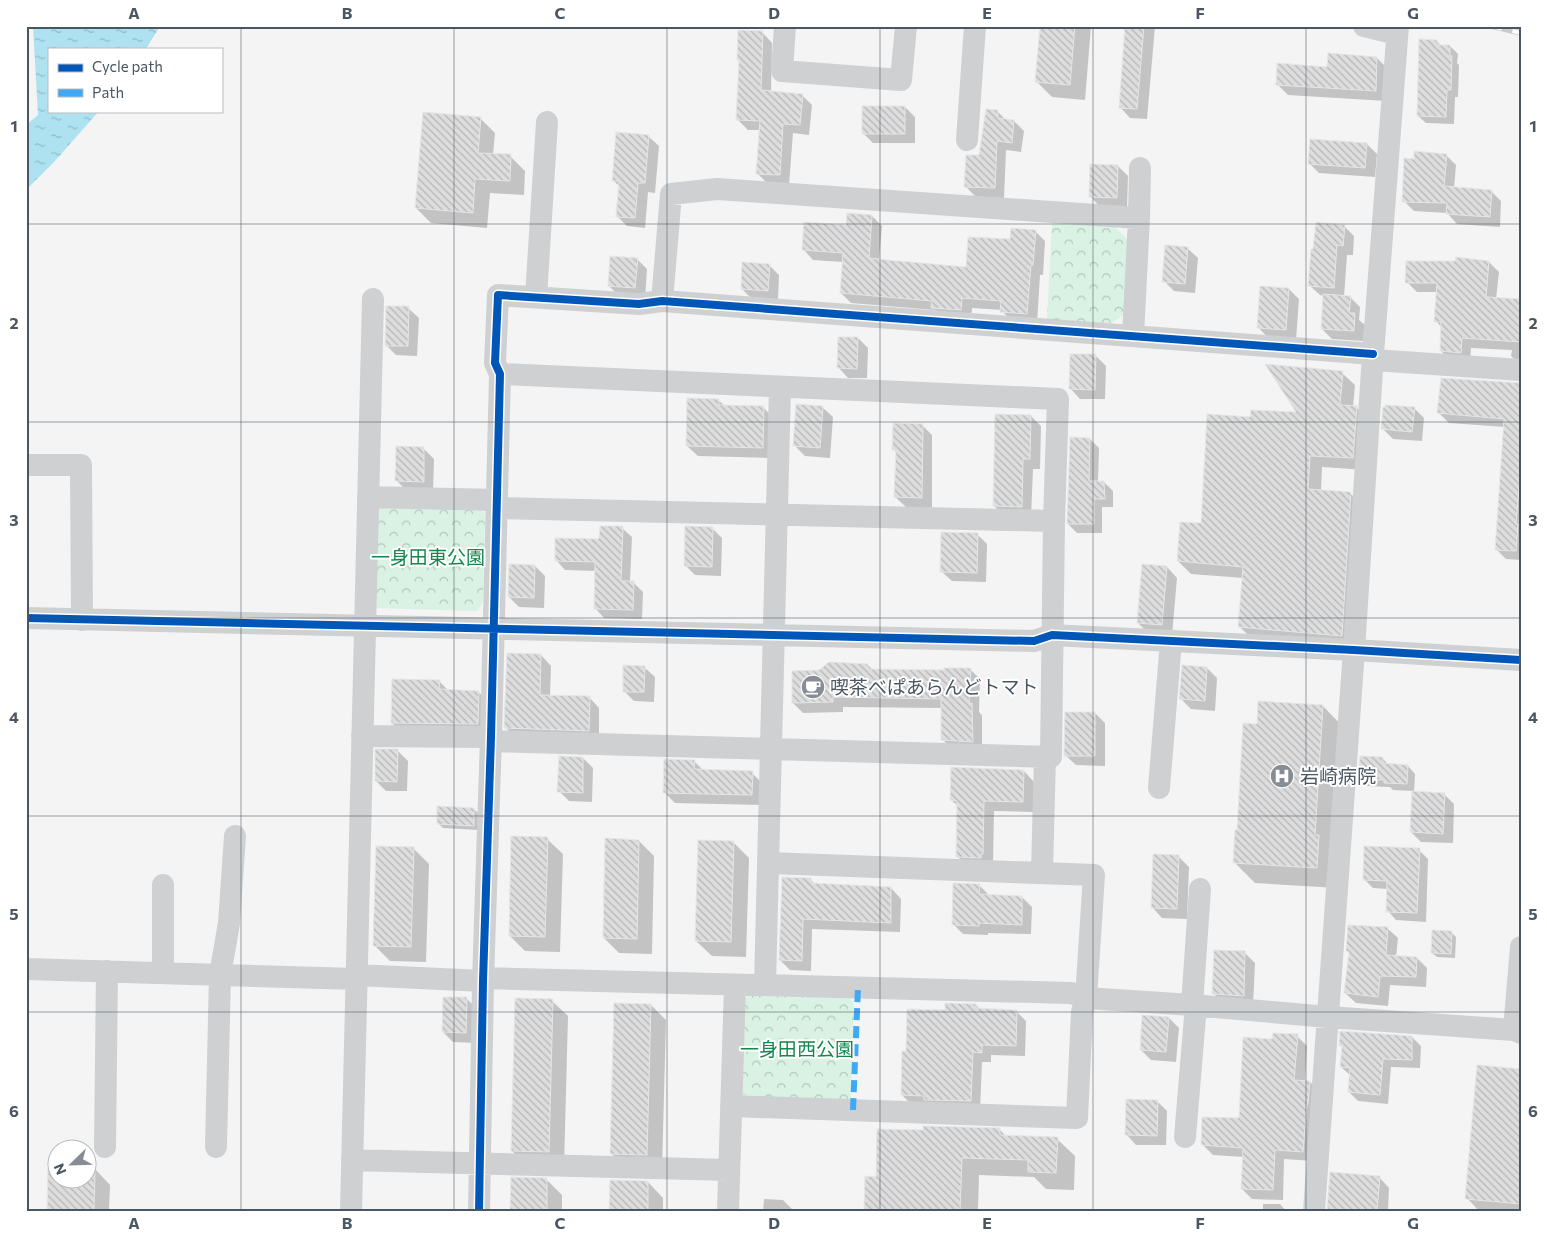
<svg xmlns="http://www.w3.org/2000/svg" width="1547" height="1237" font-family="Commissioner,'Noto Sans JP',sans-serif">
	<defs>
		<pattern id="forest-crowns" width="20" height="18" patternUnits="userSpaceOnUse" patternTransform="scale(1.25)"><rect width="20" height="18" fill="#d9f2e3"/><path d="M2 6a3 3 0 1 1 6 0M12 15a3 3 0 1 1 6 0" fill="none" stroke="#b2c7bb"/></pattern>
		<pattern id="water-ripples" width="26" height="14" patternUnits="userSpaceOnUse" patternTransform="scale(1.25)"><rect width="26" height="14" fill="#aee2f0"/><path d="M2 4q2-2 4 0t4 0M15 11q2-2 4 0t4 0" fill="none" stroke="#90bac6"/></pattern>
		<pattern id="building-back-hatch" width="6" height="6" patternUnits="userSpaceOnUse" patternTransform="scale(1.25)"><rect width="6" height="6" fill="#ddddde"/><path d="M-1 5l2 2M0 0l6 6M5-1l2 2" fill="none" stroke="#b5b6b7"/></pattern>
	</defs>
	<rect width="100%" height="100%" fill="#f4f4f4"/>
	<path fill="url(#forest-crowns)" d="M1052 222 1114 226 1128 240 1125 314 1109 325 1047 320Z
		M381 504 480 506 485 514 483 602 477 611 377 608 371 602 375 511Z
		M750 994 850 997 854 1004 851 1099 844 1105 741 1095 744 1000Z"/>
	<path fill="url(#water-ripples)" d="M33 26H160L146 49H49V111H99L55 161 26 190V125L38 115Z"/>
	<path fill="#0003" d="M1041 26H1091L1085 100 1052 97 1036 81Z
		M1126 26H1155L1147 119 1130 118 1120 107Z
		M762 32 772 43 771 92 802 95 812 105 809 135 793 133 789 185 767 183 757 173 760 130H748L738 120Z
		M1437 41 1441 46H1450L1458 54 1457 63 1459 65 1458 97H1455L1454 124 1426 123 1418 116Z
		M1377 58 1387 68 1386 101 1288 95 1277 84Z
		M905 107 915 117V143H873L863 133Z
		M997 111 1006 120 1014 121 1024 131 1021 152 1006 150 1004 198 976 197 966 187 980 157Z
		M480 118 495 133 493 155 510 156 525 171 524 195 490 193 487 228 431 223 416 208Z
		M648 136 659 146 655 193 648 192 645 228 627 226 617 216 620 187 613 180Z
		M1367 144 1377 154 1375 177 1319 173 1309 163Z
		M1446 155 1456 165 1454 188 1491 191 1501 201 1500 227 1457 224 1447 213 1414 211 1404 201 1415 160Z
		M1118 166 1128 176 1127 208 1100 207 1090 196Z
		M872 216 882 226 879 260 968 268 1035 231 1045 241 1043 275H1040L1037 323 1012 321 1002 311V310L972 308 971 320 942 318 935 310 851 303 841 293 843 262 813 260 803 249 847 226Z
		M1344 226 1354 236 1353 255H1347L1344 297H1350L1360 307 1359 320 1365 325 1363 341 1332 339 1322 329 1324 296 1320 295 1309 285Z
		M1187 248 1198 258 1195 293 1174 291 1164 281Z
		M637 259 647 269 645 298 619 296 609 286Z
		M1489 262 1499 272 1496 299 1521 301V365L1511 356 1512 350 1471 348 1470 362 1451 361 1441 351 1442 328 1436 321 1438 292H1417L1407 282Z
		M769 265 779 275 778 300 752 299 742 289Z
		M1289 289 1299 299 1296 340 1268 338 1258 327Z
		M408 308 419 318 417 356 396 355 386 345Z
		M858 338 868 348 867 378H848L838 367Z
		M1096 356 1106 366 1105 399H1080L1070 388Z
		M1342 373 1355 385 1353 407H1356L1369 419 1365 470 1322 467 1321 491 1350 493 1363 506 1354 648 1252 639 1239 626 1244 578 1191 574 1178 561 1202 524 1252 418 1298 414Z
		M1521 384V560L1506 559 1496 549 1505 427 1449 423 1439 413Z
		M718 400 725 406 763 407 773 418 772 458 698 456 687 446Z
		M822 407 833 417 830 458 805 456 795 446Z
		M1414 408 1424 418 1422 441 1393 439 1383 429Z
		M1031 416 1041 426 1040 469H1033L1031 517 1005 516 994 506Z
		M922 425 932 435V508L906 507 895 497 897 453 894 450Z
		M1090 439 1099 448 1098 482H1104L1113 491V507H1102V533H1077L1068 524Z
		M424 449 434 459 433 491H407L396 480Z
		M622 528 632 537 630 582H633L643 592 642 619 604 618 595 608 596 571 565 570 556 560 601 540Z
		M712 528 722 538 721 576 695 575 685 565Z
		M977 534 987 544 986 582 952 581 941 571Z
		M535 566 545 576 544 608 519 607 509 597Z
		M1167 567 1177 578 1172 635 1148 633 1138 623Z
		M541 655 551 666 550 696 589 697 599 708V740L516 738 506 728Z
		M868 665 873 670 945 672 970 669 980 679 979 712 982 715V751L952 749 942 739V708L843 707V712L803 713 793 703Z
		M644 667 655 677 654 702 634 701 624 691Z
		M1207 668 1217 678 1215 711 1191 709 1181 699Z
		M439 681 448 690 478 692 489 702 488 733H402L392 723Z
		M1323 706 1343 727 1337 888 1255 883 1234 862 1238 832 1258 725Z
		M1095 713 1105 723V766L1076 765 1065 755Z
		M398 751 408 761 407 791H386L376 781Z
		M583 758 593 768 592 802 569 801 559 791Z
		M1382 758 1389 765 1408 766 1415 774 1414 793 1444 794 1454 804 1453 843 1421 842 1411 832 1413 791 1393 790 1390 787 1367 786 1359 779Z
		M694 761 704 771 752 773 762 783V805L675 803 665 793Z
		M1024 771 1034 782 1033 812 994 811 993 864 967 866 957 856 959 807 951 800Z
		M474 809 479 814 478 830 443 828 438 823Z
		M547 839 563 854 560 952 525 951 510 936Z
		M639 841 654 856 652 954 619 953 604 938Z
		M733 842 749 858 746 957 712 956 696 941Z
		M413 848 429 864 426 962 390 961 374 945Z
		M1419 850 1428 859 1426 922 1396 920 1388 911V889L1373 888 1364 879Z
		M1179 857 1189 867 1187 919 1162 918 1152 907Z
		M810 879 816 885 891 888 901 899 900 932 812 929 811 971 790 970 780 960Z
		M979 885 990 896 1022 897 1032 907 1031 934 988 933V935L963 934 953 924Z
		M1387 928 1398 938 1396 957 1417 958 1427 968 1426 987 1390 985 1388 1006 1356 1003 1345 993 1350 954 1347 951Z
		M1451 932 1456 937 1455 958 1437 957 1432 953Z
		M1245 953 1255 963 1253 1006 1223 1003 1213 993Z
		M467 999 477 1009 476 1043 453 1042 443 1032Z
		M552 1001 568 1016 564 1167 528 1166 512 1151Z
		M651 1005 666 1020 662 1170 626 1169 611 1153Z
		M976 1005 981 1010 1016 1011 1026 1021 1025 1056 991 1055V1062H982L980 1111 912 1105 902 1095 907 1053 946 1012Z
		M1169 1018 1179 1028 1176 1062 1151 1060 1141 1050Z
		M1297 1036 1307 1046 1305 1082H1310L1320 1093 1313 1161 1284 1159 1283 1200 1252 1199 1242 1189 1244 1157 1213 1155 1203 1145 1240 1120 1273 1040Z
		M1412 1037 1421 1046 1420 1068 1391 1067 1388 1104 1358 1101 1349 1092 1351 1076 1341 1067 1343 1048 1340 1045Z
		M1521 1070V1211H1479L1467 1198Z
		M1157 1101 1167 1111 1166 1145H1136L1126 1134Z
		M1000 1130 1007 1137 1057 1139 1075 1156 1074 1190 1046 1189 1034 1177 979 1175 978 1209 980 1211H866L877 1178Z
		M88 1169H95L110 1185 109 1211H48L58 1180H88Z
		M1379 1177 1389 1188 1388 1211H1328Z
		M547 1180 562 1195V1211H511Z
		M648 1182 663 1198V1211H610Z
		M764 1199 783 1200 792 1209V1211H763Z
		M1263 1204H1280L1286 1211H1263Z"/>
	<path fill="url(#building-back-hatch)" stroke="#e5e6e7" d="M1040 26H1075L1070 85 1035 82Z
		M1125 26H1144L1137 109 1119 108Z
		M738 30 763 31 761 90 803 94 800 125 783 124 780 175 756 174 760 121 736 120 739 60H737Z
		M1419 39 1437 40V45H1450V56H1452L1451 90H1447L1446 117 1417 116Z
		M1328 53 1377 57 1376 91 1276 85 1277 63 1327 67Z
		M862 106H905V134H862Z
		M986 109 998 110V118L1014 120 1012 143 997 141 995 188 964 187 966 155H979Z
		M423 112 481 117 478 153 511 154 510 181 475 179 473 213 415 208Z
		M616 132 649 135 645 183H638L635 218 616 217 619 181H612Z
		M1310 139 1367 143 1365 168 1308 164Z
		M1414 151 1447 154 1444 186 1492 190 1490 217 1446 214 1447 203 1402 202 1404 158 1414 159Z
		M1090 164 1118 165 1117 198 1089 197Z
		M847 213 872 215 869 258 887 260 966 267 968 237 1010 239 1011 228 1036 230 1033 265H1031L1027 314 1000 312 1001 301 962 298 961 310 931 308 932 301 840 293 843 253 802 250 804 222 846 225Z
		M1316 222 1345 225 1343 246 1337 245 1334 288 1308 286 1311 249H1313Z
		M1165 245 1188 247 1185 284 1162 282Z
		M610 256 638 258 635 288 608 286Z
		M1456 257 1489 261 1486 297 1521 299V342L1462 338 1461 353 1440 351 1441 322H1434L1437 283H1405L1406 261H1455Z
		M742 262 770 264 768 291 741 289Z
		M1260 286 1289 288 1286 330 1257 328Z
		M1323 294 1351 296 1349 313H1355L1354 331 1321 329Z
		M386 306H409L408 346H385Z
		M838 337H858L857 369 837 368Z
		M1070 354H1096L1095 390 1069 389Z
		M1265 364 1343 371 1340 405 1357 406 1353 458 1310 456 1308 489 1351 492 1342 636 1238 627 1243 567 1177 561 1180 522 1201 523 1207 414 1250 417 1251 410 1296 412Z
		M1441 378 1521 383V463L1516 524H1518L1516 551 1495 550 1504 419 1437 413Z
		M687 398 719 399V405L764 406 763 448 686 446Z
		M796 404 823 406 820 448 793 446Z
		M1385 405 1415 407 1412 432 1381 429 1383 407H1385Z
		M995 414 1031 415 1030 459H1023L1022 507 993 506Z
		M893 423 923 424 922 498 894 497 896 450H892Z
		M1070 437 1090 438 1089 481H1104L1105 499H1094V524H1067Z
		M396 446 424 447V482L395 481Z
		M600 526H623L621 581H634L633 610 594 609 595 562 555 561V538L599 539Z
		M685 526 713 527 712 567 684 566Z
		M941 532 978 533 977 573 940 572Z
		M509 564 535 565 534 598 508 597Z
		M1142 564 1167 566 1162 625 1137 623Z
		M507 653 541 654 540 695 590 696 589 731 504 728Z
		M829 662 868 664V669L944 670V668H971L969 703H972L973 742 941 740V699L833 697V702L792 703V671L819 670Z
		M623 665 645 666 644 692H623Z
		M1182 665 1207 667 1205 701 1179 699Z
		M392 679 440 680 439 689 479 691 478 724 391 723Z
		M1258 701 1323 705 1315 835H1319L1317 868 1233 863 1235 830H1237L1243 723 1257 724Z
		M1065 712H1095V756H1064Z
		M375 749H398L397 782 375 781Z
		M559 756 583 757V793L557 792Z
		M1360 756 1383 757V763L1408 765 1407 784 1384 783V780L1358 779Z
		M664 759 695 760 694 769 753 771 752 795 663 793Z
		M951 767 1024 770 1023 802 984 801 983 854H981V858L956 857 957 801 950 800Z
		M1412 791 1445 793 1443 834 1410 832Z
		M437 806 474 808V826L437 824Z
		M511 836 548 837 545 937 509 936Z
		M605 838 639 840 637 939 603 938Z
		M698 840 734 841 731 942 695 941Z
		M376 846 414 847 411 947 373 946Z
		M1364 846 1420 848 1417 913 1386 912 1387 881 1363 880Z
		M1153 854 1179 855 1177 909 1151 908Z
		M782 877 811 878V883L891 887V923L803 919 802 961 779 960Z
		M953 883 980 884 979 894 1022 896V925L979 923V926L952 925Z
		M1348 925 1388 927 1386 955 1417 957 1416 977 1380 976 1378 997 1344 993 1349 952 1346 951Z
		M1432 930 1452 931 1451 954 1431 953Z
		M1214 950 1245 951 1244 996 1212 994Z
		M443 997H467L466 1033 442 1032Z
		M515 998 553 999 549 1152 511 1151Z
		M614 1003 651 1004 647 1155 610 1154Z
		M945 1003 976 1004V1008L1017 1010 1016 1046 982 1045V1053L973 1052 971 1101 924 1100V1096L901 1095 902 1051H906L907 1009 945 1010Z
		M1142 1015 1169 1017 1166 1052 1140 1050Z
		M1340 1031 1412 1036V1060L1383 1059 1380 1095 1348 1092 1350 1068 1340 1067 1342 1046H1339Z
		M1273 1033 1298 1034 1294 1080 1310 1081 1308 1104H1307L1303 1152 1275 1150 1273 1190 1241 1189 1243 1148 1201 1145 1202 1117 1239 1118 1243 1037 1272 1039Z
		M1477 1065 1521 1069V1204L1465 1199Z
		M1126 1099 1158 1100 1157 1136 1125 1135Z
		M923 1126 1000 1128V1135L1058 1137 1056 1173 1028 1172V1160L962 1158 960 1211H864L865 1176 876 1177 877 1129 923 1130Z
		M48 1168H58V1180H88V1168H95L94 1211H47Z
		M1330 1172 1380 1176 1377 1211H1327Z
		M511 1177 547 1178V1211H510Z
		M610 1180 648 1181V1211H609Z"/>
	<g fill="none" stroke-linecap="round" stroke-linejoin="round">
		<path stroke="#ced0d2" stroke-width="22" d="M785 26 782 71 901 80 906 26
			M1364 26 1397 34
			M967 140 975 26
			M1139 218 1140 168
			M536 297 547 122
			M662 301 671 194 717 189 1139 218 1133 336
			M1373 360 1521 370
			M26 465H81L82 620
			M368 497 497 500
			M497 508 1054 521
			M26 618 1034 641 1052 635 1354 650 1521 660
			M362 736 491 737
			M491 741 1051 757 1054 521 1058 399 500 374
			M1159 788 1171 641
			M1042 872 1045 756
			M26 969 356 979
			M163 973V885
			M356 975 483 981
			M483 978 1071 993 1086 998 1192 1005 1328 1017 1514 1030 1521 1033
			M765 985 780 387
			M1192 1005 1200 889
			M1514 1030 1521 947
			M731 1106 1077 1118 1082 1012 1086 998 1094 875 769 863
			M1185 1137 1196 1005
			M105 1147 107 971
			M216 1147 220 975 229 923 235 836
			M352 1160 729 1170
			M351 1211 373 299
			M479 1211 483 981 491 737 500 374 495 363 498 295 639 304 662 301 1373 354
			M728 1211 735 985
			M1314 1211 1354 650 1373 354 1398 26"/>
		<g stroke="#c9cacc" stroke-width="5.5">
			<path id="rail" d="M1491 26 1521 33"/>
		</g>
		<use href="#rail" stroke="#fff" stroke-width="4" stroke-dasharray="11" stroke-linecap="butt"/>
		<path stroke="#3fa9f5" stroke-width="6" stroke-dasharray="12 6" stroke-linecap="butt" d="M853 1110 858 987"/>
		<g stroke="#fff" stroke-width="11">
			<path id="cycleway" d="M26 618 1034 641 1052 635 1354 650 1521 660
				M479 1211 483 981 491 737 500 374 495 363 498 295 639 304 662 301 1373 354"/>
		</g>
		<use href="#cycleway" stroke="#0057b8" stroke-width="8"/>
	</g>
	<path fill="none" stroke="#4a5661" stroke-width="1" stroke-opacity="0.55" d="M241 26V1211M454 26V1211M667 26V1211M880 26V1211M1093 26V1211M1306 26V1211M26 224H1521M26 422H1521M26 618H1521M26 816H1521M26 1012H1521"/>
	<defs>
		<g id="cafe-disc" transform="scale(1.25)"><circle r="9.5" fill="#868d94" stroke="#fff"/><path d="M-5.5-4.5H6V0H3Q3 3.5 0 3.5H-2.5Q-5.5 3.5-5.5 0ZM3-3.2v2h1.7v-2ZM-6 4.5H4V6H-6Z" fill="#fff"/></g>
		<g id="hospital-disc" transform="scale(1.25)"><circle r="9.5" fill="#868d94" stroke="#fff"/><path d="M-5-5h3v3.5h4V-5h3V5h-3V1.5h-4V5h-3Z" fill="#fff"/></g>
	</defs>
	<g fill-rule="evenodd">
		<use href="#cafe-disc" x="813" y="687"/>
		<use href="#hospital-disc" x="1282" y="776"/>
	</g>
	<g text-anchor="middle" stroke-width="4" stroke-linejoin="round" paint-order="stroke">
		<g font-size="19" fill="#17864f" stroke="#fff">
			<text x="428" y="564">一身田東公園</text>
			<text x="797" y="1056">一身田西公園</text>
		</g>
		<g font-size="19" fill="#4a5661" stroke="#fff" text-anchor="start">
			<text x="830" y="694">喫茶べぱあらんどトマト</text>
			<text x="1300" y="783">岩崎病院</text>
		</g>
	</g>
	<rect width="1547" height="1237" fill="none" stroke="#ffffff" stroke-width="55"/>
	<rect x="48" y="48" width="175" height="65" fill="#ffffff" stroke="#b7bbc0"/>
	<rect x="58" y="64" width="25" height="8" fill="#0057b8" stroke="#b7bbc0"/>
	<text x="92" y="72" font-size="15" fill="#4a5661">Cycle path</text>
	<rect x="58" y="89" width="25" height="8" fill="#3fa9f5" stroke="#b7bbc0"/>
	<text x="92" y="98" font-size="15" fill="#4a5661">Path</text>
	<g transform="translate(72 1164) rotate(247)"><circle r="24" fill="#ffffff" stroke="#b7bbc0"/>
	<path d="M0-4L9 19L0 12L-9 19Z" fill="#868d94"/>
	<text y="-8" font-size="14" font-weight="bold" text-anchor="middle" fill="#4a5661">N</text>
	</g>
	<rect x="28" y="28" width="1492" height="1182" fill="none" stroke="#4a5661" stroke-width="2"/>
	<g font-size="16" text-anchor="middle" font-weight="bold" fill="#4a5661">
		<text x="134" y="19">A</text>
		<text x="347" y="19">B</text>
		<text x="560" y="19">C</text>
		<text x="774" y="19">D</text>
		<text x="987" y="19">E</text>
		<text x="1200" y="19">F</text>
		<text x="1413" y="19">G</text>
		<text x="14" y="132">1</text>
		<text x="1533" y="132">1</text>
		<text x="14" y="329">2</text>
		<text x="1533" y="329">2</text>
		<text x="14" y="526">3</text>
		<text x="1533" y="526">3</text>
		<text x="14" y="723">4</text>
		<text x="1533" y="723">4</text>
		<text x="14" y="920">5</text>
		<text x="1533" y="920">5</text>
		<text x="14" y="1117">6</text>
		<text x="1533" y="1117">6</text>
		<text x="134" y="1229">A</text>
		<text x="347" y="1229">B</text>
		<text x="560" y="1229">C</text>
		<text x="774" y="1229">D</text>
		<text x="987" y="1229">E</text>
		<text x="1200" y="1229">F</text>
		<text x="1413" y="1229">G</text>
	</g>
</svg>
